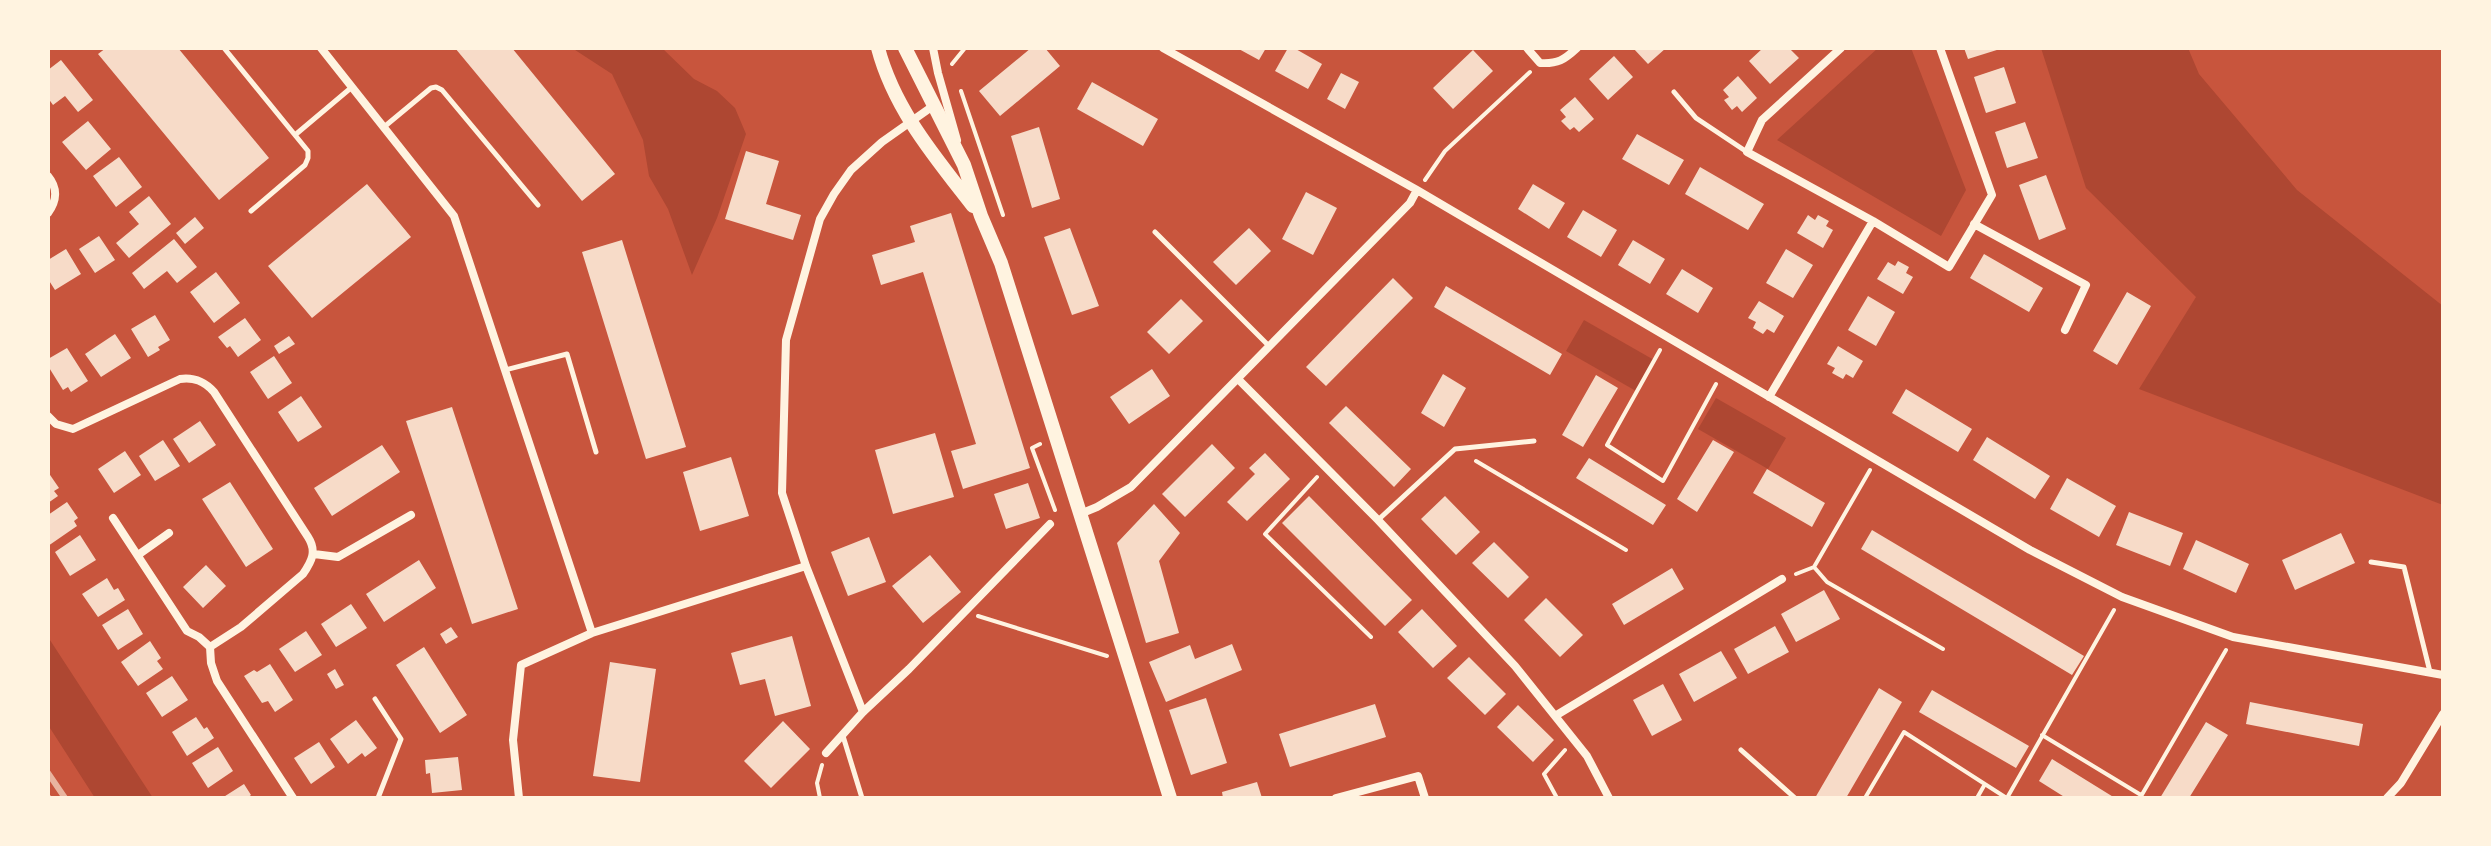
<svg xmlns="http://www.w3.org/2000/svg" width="2491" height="846" font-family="'PT Sans',sans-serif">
	<rect width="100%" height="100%" fill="#c8553d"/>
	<path fill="#ae4732" d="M572 48H662L694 79 717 91 735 108 746 134 717 218 692 275 668 209 649 176 643 140 612 74Z
		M1878 48H1911L1966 190 1941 236 1777 140Z
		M2041 48H2188L2199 74 2297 190 2443 306V505L2139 389 2196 297 2086 188Z
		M1584 320 1654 360 1636 391 1566 351Z
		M1716 398 1786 438 1768 469 1698 429Z
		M48 637 153 798H95L48 725Z"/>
	<path fill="#f7dbc8" d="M106 48H178L269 158 219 200 98 54Z
		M455 48H512L615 174 582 201Z
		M1031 48H1045L1060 66 1000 116 979 91Z
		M1237 48H1266L1259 60Z
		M1288 48H1294L1322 64 1308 89 1275 71Z
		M1633 48H1666L1648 64Z
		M1763 48H1789L1799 58 1770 84 1749 61Z
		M1964 48H2000V49L1968 59Z
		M1473 50 1493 71 1453 109 1433 88Z
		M1614 56 1633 77 1608 100 1589 79Z
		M61 60 93 100 78 112 65 96 53 105 48 98V70Z
		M2004 67 2016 103 1986 113 1974 77Z
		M1341 73 1359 82 1345 109 1327 99Z
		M1738 76 1757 98 1742 112 1737 106 1732 110 1724 100 1729 97 1723 90Z
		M1092 82 1158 119 1143 146 1077 109Z
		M1575 97 1594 119 1579 132 1574 127 1570 130 1561 121 1566 117 1560 110Z
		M88 121 111 149 86 170 62 142Z
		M2025 122 2038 158 2007 168 1995 132Z
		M1039 127 1060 199 1032 208 1011 136Z
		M1637 134 1684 160 1669 185 1622 159Z
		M746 151 779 161 766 204 801 215 793 240 725 219Z
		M119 157 142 187 116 207 93 176Z
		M1700 167 1764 204 1748 230 1685 194Z
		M2046 175 2066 229 2039 240 2019 185Z
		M367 184 411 237 312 318 268 266Z
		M1533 184 1565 203 1549 229 1518 209Z
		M1306 192 1337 208 1313 255 1282 239Z
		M149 196 171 224 129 258 116 243 139 224 129 212Z
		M1583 210 1617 230 1601 257 1567 237Z
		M951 213 1030 468 963 489 951 451 976 444 923 272 881 285 872 255 915 242 910 226Z
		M1808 215 1815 220 1818 215 1829 221 1826 226 1833 230 1823 248 1797 233Z
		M195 217 204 228 185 244 176 233Z
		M1070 228 1099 306 1072 315 1044 237Z
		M1249 228 1271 251 1236 285 1213 262Z
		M99 236 115 260 95 273 79 249Z
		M174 239 197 267 177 283 167 271 144 289 132 273Z
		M622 240 686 447 646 459 582 252Z
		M1633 240 1665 259 1650 284 1618 265Z
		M66 249 81 274 55 290 48 279V260Z
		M1786 249 1813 265 1793 298 1766 283Z
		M1984 254 2043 288 2029 312 1970 278Z
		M1898 261 1909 267 1906 273 1913 277 1903 294 1877 279 1888 262 1895 266Z
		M1682 269 1713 288 1698 313 1666 294Z
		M216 272 240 303 214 323 190 292Z
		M1393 278 1413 298 1326 386 1306 367Z
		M1446 286 1562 354 1550 375 1434 307Z
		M2127 292 2151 306 2117 365 2093 351Z
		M1868 296 1895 312 1876 346 1848 330Z
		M1181 299 1203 321 1169 354 1147 332Z
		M1759 301 1784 316 1774 333 1767 329 1763 334 1753 328 1756 322 1748 318Z
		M155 315 170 340 158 347 160 350 148 357 131 329Z
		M245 318 261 340 238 357 230 346 227 348 218 337Z
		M115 334 131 358 101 377 85 354Z
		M289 336 295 344 279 354 274 346Z
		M1838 346 1863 361 1853 378 1846 374 1843 379 1832 373 1835 368 1827 364Z
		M67 348 88 381 71 392 68 387 63 390 48 366V359Z
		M274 356 292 383 268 399 250 372Z
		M1152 369 1170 396 1129 424 1110 397Z
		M1443 374 1466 388 1444 427 1421 413Z
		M1596 375 1618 388 1583 447 1562 435Z
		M1906 389 1972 429 1958 452 1892 413Z
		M301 396 322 427 298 442 278 412Z
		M1346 406 1411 469 1394 487 1329 423Z
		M452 407 518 609 472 624 406 421Z
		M200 421 216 445 189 463 173 439Z
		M935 433 954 497 893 514 875 450Z
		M1987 437 2050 476 2035 499 1973 460Z
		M163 440 180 466 155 481 139 456Z
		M1713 440 1734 452 1697 512 1677 499Z
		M1212 444 1235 468 1185 517 1162 494Z
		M382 445 400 472 332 516 314 488Z
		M125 451 141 475 114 493 98 469Z
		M1265 453 1290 479 1247 521 1227 502 1255 474 1249 468Z
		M731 457 749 516 700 531 683 472Z
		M1589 458 1666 505 1653 525 1576 478Z
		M1767 469 1825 503 1812 527 1753 493Z
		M48 472 59 488 54 491 58 496 48 503Z
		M2067 478 2116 506 2099 537 2050 509Z
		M230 482 273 549 246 567 202 499Z
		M1028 483 1040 518 1006 529 994 494Z
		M1309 496 1412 600 1385 626 1282 523Z
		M1445 496 1480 532 1456 555 1421 519Z
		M67 502 78 518 74 521 77 526 48 546V515Z
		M1154 504 1180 533 1159 561 1179 633 1146 643 1117 543Z
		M2129 512 2183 533 2170 566 2116 545Z
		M1872 530 2084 656 2072 675 1861 549Z
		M2341 533 2355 563 2295 590 2282 560Z
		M80 535 96 560 70 576 55 552Z
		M869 537 886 582 848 596 831 552Z
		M2196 540 2249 564 2236 593 2183 569Z
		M1494 542 1529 577 1508 598 1472 563Z
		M930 555 961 592 923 623 892 586Z
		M419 560 436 588 384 622 366 594Z
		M206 565 226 586 203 608 183 587Z
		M1672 568 1684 589 1624 625 1612 604Z
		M107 578 114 590 118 588 125 600 98 617 82 594Z
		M1824 590 1840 619 1796 642 1781 614Z
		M1546 598 1583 635 1560 657 1524 620Z
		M351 604 367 628 336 647 321 624Z
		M128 609 143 634 118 650 102 625Z
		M1422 609 1457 646 1433 668 1398 632Z
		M1775 626 1789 652 1748 674 1734 649Z
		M451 627 458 637 446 644 440 634Z
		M306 631 322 655 295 672 279 649Z
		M792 636 811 706 775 716 765 679 740 685 731 653Z
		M150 641 161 658 157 661 163 669 138 686 121 662Z
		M1232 644 1242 670 1166 702 1149 662 1190 645 1195 659Z
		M424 647 467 715 440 733 396 665Z
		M1721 651 1737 678 1694 702 1679 674Z
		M1469 657 1506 694 1485 715 1447 678Z
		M610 662 656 669 640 782 593 776Z
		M270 664 293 700 275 712 268 701 262 703 244 676 254 670 257 672Z
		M335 669 344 685 336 689 327 674Z
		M172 676 188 700 162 717 146 693Z
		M1663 684 1682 720 1652 736 1633 700Z
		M1879 688 1902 702 1846 798H1815Z
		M1932 690 2029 746 2016 768 1919 712Z
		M1206 698 1227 763 1191 775 1169 710Z
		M2250 702 2363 724 2359 746 2246 724Z
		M1375 704 1386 737 1290 767 1279 734Z
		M1518 705 1554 740 1533 762 1497 727Z
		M196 717 204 729 207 727 214 738 187 756 172 732Z
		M356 720 377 748 365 757 362 753 348 764 330 739Z
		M783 721 810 749 771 788 744 761Z
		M2206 722 2228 735 2189 798H2160Z
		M319 742 335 767 311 784 294 758Z
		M218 747 233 771 208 788 192 763Z
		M458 757 462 790 432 793 430 773 426 774 425 760Z
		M2052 759 2115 798H2066L2039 781Z
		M1257 782 1262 798H1223L1222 792Z
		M244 784 251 795 247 798H222Z"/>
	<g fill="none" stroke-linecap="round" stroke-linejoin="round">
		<path stroke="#fff3e0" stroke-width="4" d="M952 64 965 48
			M961 91 1003 215
			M1425 180 1445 151 1530 72
			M1660 350 1607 445 1663 481 1716 384
			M1040 444 1032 448 1055 510
			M1476 461 1626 550
			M1317 477 1265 534 1371 637
			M1814 567 1827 582 1943 649
			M1796 574 1814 567 1870 470
			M978 616 1107 656
			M2042 735 2141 795
			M820 798 817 783 822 765
			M1557 798 1544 774 1565 750
			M1865 798 1904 732 2005 797
			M1977 798 1985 784
			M2007 798 2114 610
			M2140 798 2226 650"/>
		<path stroke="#fff3e0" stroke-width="5" d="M224 48 308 151V158L305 165 251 211
			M1674 92 1696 118 1747 152
			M384 127 431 88 436 87 442 90 538 205
			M295 135 352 87
			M1155 232 1269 346
			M505 370 567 354 596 452
			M1378 520 1455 449 1534 441
			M2371 562 2404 567 2430 672
			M375 699 401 739 378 798
			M843 736 862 798
			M1741 750 1795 798"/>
		<path stroke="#fff3e0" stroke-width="8" d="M321 48 454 216 592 633
			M933 48 938 73 957 140
			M1163 48 1417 190 2030 550 2122 597 2233 637 2443 675
			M1527 48 1540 63C1558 64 1564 60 1577 48
			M1841 48 1762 120 1747 152 1873 221
			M48 176C58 188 57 201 48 213
			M1974 224 2086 285 2065 330
			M1238 379 1378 520 1515 666 1587 756 1609 798
			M1769 397 1873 221 1949 267 1992 195 1940 48
			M48 416 56 424 73 429 180 379C194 377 204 381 214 392L308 537C317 551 312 561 303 574L241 627 210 647 211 663 217 681 293 798
			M1080 514 1097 507 1131 487 1410 203 1417 190
			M113 518 187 631 199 637 210 647
			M314 554 338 557 411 515
			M138 555 169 533
			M863 712 806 566 782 493 786 340 820 219 834 194 851 170 882 142 933 106
			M1555 716 1782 579
			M826 753 863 712 909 669 1050 524
			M519 798 513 740 521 665 592 633 806 566
			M1336 798 1418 776 1425 798
			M2387 798 2401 783 2443 714"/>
		<path stroke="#fff3e0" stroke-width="14" d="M878 48C894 109 935 157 973 206
			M905 48 964 165 981 216 1001 263 1170 798"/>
		<path stroke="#e9b49f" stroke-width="6" d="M48 773 65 798
			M48 797 49 798"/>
	</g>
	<rect width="2491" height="846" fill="none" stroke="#fff3e0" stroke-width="100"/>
</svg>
